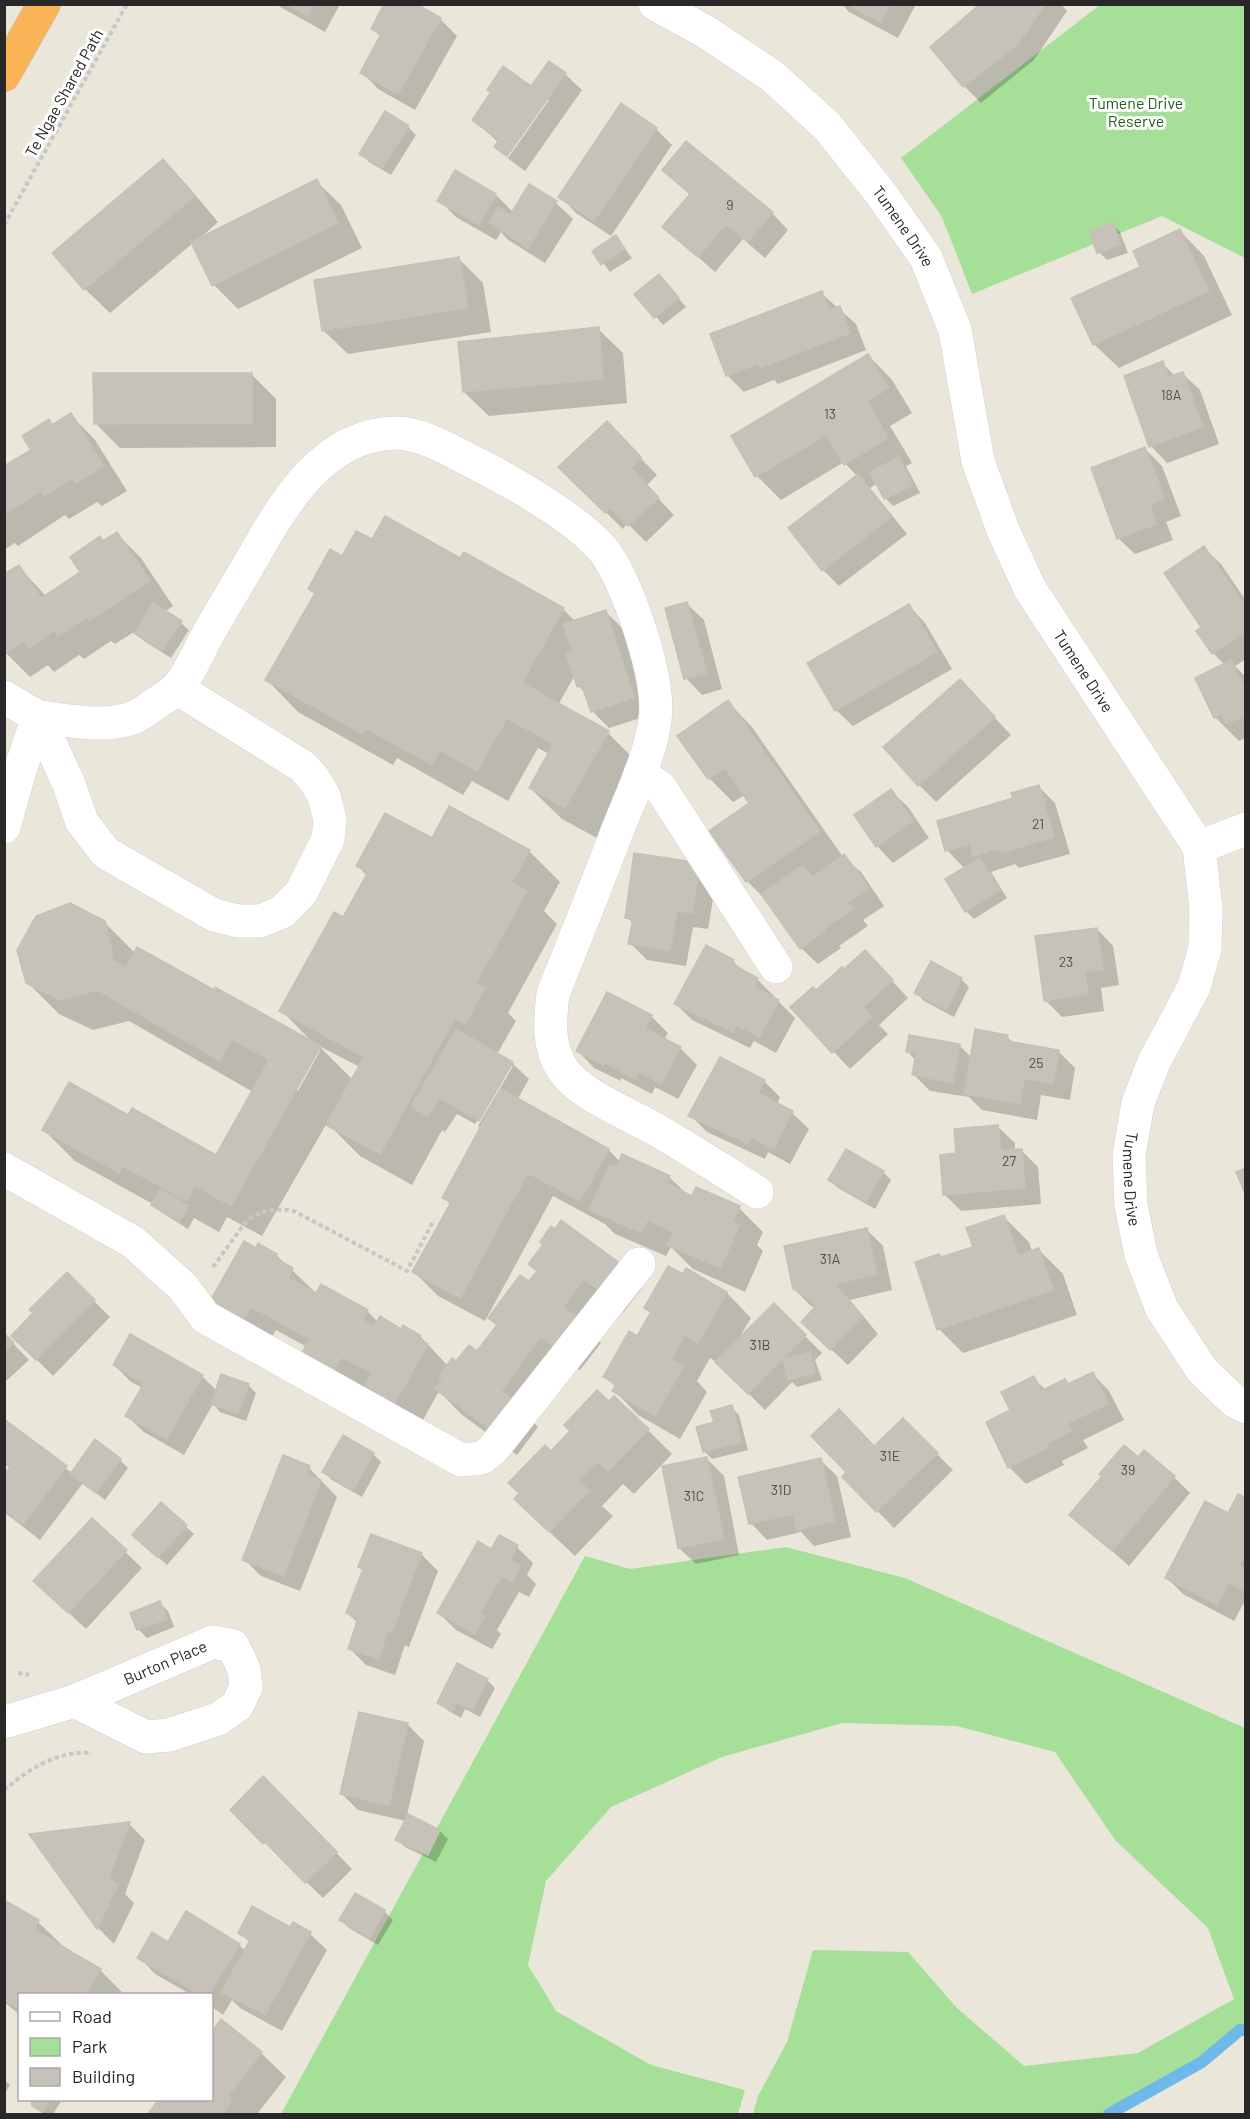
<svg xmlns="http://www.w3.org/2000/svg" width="1250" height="2119" font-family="Barlow,sans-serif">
	<rect width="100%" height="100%" fill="#eae6da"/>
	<path fill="#a6e098" d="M1100 5H1245V258L1162 216 972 294 942 217 901 158Z
		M786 1547 905 1578 1245 1728V2030H1240L1202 2062 1109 2114H753L758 2096 787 2042 813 1950 908 1952 957 2008 1024 2066 1138 2053 1234 1999 1208 1928 1115 1840 1055 1752 957 1726 842 1723 722 1757 611 1807 546 1881 528 1965 556 2011 651 2065 745 2090 738 2114H281L585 1556 630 1569Z"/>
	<path fill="#0003" fill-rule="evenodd" d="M275 4H340L325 32Z
		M842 4H916L898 38 849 12Z
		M982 4H1061L1067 11 1034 60 981 103 964 86 932 47Z
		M440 19 457 36 415 110 378 89 362 72 381 37 372 28Z
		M565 74 582 90 525 171 506 157 508 158 549 100H545L505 156 496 147 499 143 474 120Z
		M408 127 416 135 391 175 369 162 361 154Z
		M656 129 672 145 611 236 576 213 560 196Z
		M162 161 187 185 218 222 199 239 316 181 341 205 362 248 238 309 214 285 193 243 110 313 85 289 54 253Z
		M664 170 772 213 788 230 765 258 743 239 715 272 664 227 691 195Z
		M455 172 496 195 513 212 530 186 556 203 573 219 545 263 507 239 501 232 496 240 456 217 439 200Z
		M1112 224 1120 232 1128 253 1107 260 1099 252Z
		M1180 231 1204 256 1232 315 1119 368 1094 344 1142 267Z
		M616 237 632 258 610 272 594 251Z
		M459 259 483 283 491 332 348 354 323 330Z
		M666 284 686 307 663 325 637 295Z
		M821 293 856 324 866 350 778 384 774 380 744 392 727 375Z
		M598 329 623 353 627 403 489 416 464 392Z
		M868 355 892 380 912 413 890 426 912 463 906 466 920 493 893 506 885 498 878 483 870 488 907 534 839 586 823 570 857 476 844 462 781 500 757 476Z
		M1162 363 1175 376 1183 374 1200 390 1219 444 1167 463 1151 446Z
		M252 375 276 399V447L120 448 95 423Z
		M71 415 95 440 127 491 102 506 97 502 69 519 65 515 18 546 15 543 4 550V468L33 450 49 421 54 426Z
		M623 440 657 475 646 486 674 515 646 542 627 523 623 529 560 467Z
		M1145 449 1162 466 1181 516 1166 522 1173 540 1135 554 1118 538Z
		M117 534 141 558 173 606 164 612 181 623 189 630 171 658 144 641 134 632 115 644 111 641 84 659 79 655 54 672 48 665 30 677 6 653 19 567 46 596 82 572 104 542Z
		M372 541 460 560 563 609 576 622 606 612 622 628 650 715 609 728 592 711 586 694 579 686 575 675 558 705 608 733 639 764 597 838 562 819 530 788 549 754 538 748 508 801 472 781 463 795 397 758 393 765 298 712 267 680 316 594 310 588 343 558Z
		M1204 548 1221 564 1246 601V659L1235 666 1246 677V741L1243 739 1239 741 1215 717 1225 665 1213 653 1203 627Z
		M687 604 704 620 722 689 702 695 686 678Z
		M909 606 925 623 952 669 853 726 836 710Z
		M960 681 1011 735 936 802 919 785Z
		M728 702 752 727 843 857 861 872 884 906 863 920 868 926 839 946 841 948 818 964 801 948 772 906 747 881 752 803 745 795 733 802 709 778Z
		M1038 786 1055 803 1070 854 1019 868 1015 864 991 872 1007 898 974 919 966 911 965 869 947 850 1015 799Z
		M891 791 908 807 929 838 893 863 877 846Z
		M432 840 529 851 560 882 544 911 557 924 508 1013 516 1021 497 1054 512 1063 529 1079 517 1100 609 1150 620 1162 669 1177 688 1195 739 1208 763 1232 757 1245 763 1251 745 1292 693 1269 671 1247 666 1256 615 1234 605 1224 553 1196 485 1321 438 1296 414 1272 451 1205 444 1197 482 1128 478 1126 513 1066H509L475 1124 457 1114 445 1132 442 1130 412 1185 360 1156 327 1123 262 1236 227 1217 219 1232 194 1218 188 1229 161 1212 151 1203 75 1161 44 1130 129 1118 216 1157 253 1092 129 1021 93 1030 59 1014 27 982 104 922 135 953 313 1043 281 1010 344 918 367 876 358 866ZM319 1046 360 1067 353 1080ZM318 1050 320 1051 298 1091 296 1089Z
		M635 855 716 881 708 929 693 927 686 966 647 960 630 943 634 924 627 917Z
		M1097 929 1113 946 1119 985 1101 988 1104 1011 1062 1017 1045 1000Z
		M706 947 733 961 745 973 757 979 774 996 773 998 778 1001 795 1018 776 1053 754 1041 750 1048 692 1020 676 1004Z
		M881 969 908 998 879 1025 888 1034 850 1069 792 1007 844 971Z
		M961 979 969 987 954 1017 924 1001 916 993Z
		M608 994 651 1016 668 1033 664 1040 680 1048 697 1065 678 1099 655 1087 652 1094 621 1078V1081L594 1068 578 1051Z
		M1007 1037 1015 1044 1058 1051 1075 1068 1070 1100 1041 1095 1037 1120 982 1110 969 1097 930 1091 914 1075 916 1061 907 1051 959 1045 972 1058Z
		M764 1081 780 1097 777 1104 792 1113 809 1129 790 1164 768 1152 765 1159 707 1132 690 1115Z
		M998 1127 1015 1143V1151L1021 1150 1038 1167 1041 1204 961 1211 944 1194Z
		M883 1172 891 1180 875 1209 838 1188 830 1180Z
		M1004 1217 1029 1242 1032 1251 1038 1249 1063 1274 1077 1315 963 1353 939 1329 942 1259 975 1248Z
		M562 1222 617 1263 642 1288 623 1313 609 1303 588 1330 601 1343 580 1370 566 1360 526 1414 538 1427 517 1455 461 1414 439 1391 418 1429 390 1413 363 1386 358 1395 307 1347 276 1330 267 1345 236 1327 256 1250 276 1255 317 1294 367 1311 378 1322 420 1336 448 1366 478 1353 538 1272 530 1264Z
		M866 1229 883 1246 892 1290 850 1300 878 1334 848 1365 820 1339 817 1308 811 1306 794 1289Z
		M687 1270 727 1293 751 1318 738 1340 774 1305 822 1353 815 1360 822 1380 797 1387 792 1382 765 1410 718 1363 710 1358 697 1381 707 1392 680 1439 638 1415 614 1390 616 1387 605 1377 638 1338 652 1314 646 1307 683 1276Z
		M67 1274 110 1317 53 1376 13 1336 35 1314Z
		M4 1334 29 1360 4 1383Z
		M114 1365 202 1376 217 1391 248 1385 256 1393 246 1421 220 1412 213 1404 184 1455 144 1432 127 1416 143 1388 131 1382Z
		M1093 1374 1109 1391 1124 1420 1083 1440 1088 1448 1062 1461 1064 1465 1026 1484 1009 1467 1012 1411 1033 1378 1046 1390 1065 1380 1070 1385Z
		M609 1404 648 1430 672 1454 634 1494 623 1484 602 1506 613 1516 575 1556 540 1523 551 1453Z
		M731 1407 739 1415 748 1450 712 1459 704 1451Z
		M4 1420 72 1473 120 1460 128 1468 105 1500 83 1483 40 1540 4 1512V1477L11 1468 4 1464Z
		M903 1420 953 1470 894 1528 844 1477Z
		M373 1454 381 1462 362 1497 332 1480 324 1472Z
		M707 1459 724 1476 739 1555 696 1564 679 1548Z
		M820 1460 837 1476 851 1537 814 1546 801 1532 767 1540 751 1523Z
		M309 1468 337 1497 300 1591 261 1576 244 1559Z
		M1174 1477 1190 1493 1129 1566 1071 1515Z
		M1246 1500V1599L1234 1621 1183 1594 1166 1577Z
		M161 1504 194 1534 167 1565 142 1543Z
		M92 1520 142 1568 86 1629 52 1597Z
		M517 1547 533 1563 527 1575 536 1584 529 1597 519 1592 497 1630 501 1634 492 1649 456 1630 439 1613 492 1551Z
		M421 1554 438 1571 409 1647 405 1645 395 1675 366 1665 349 1648 358 1623 347 1613 364 1570 360 1566Z
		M160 1603 168 1611 174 1627 147 1638 139 1630 132 1614Z
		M487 1680 495 1688 480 1717 465 1709 461 1718 447 1710 439 1702Z
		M360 1714 408 1725 424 1741 407 1815 440 1831 448 1839 436 1862 405 1847 397 1839 406 1821 358 1810 341 1793Z
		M264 1779 352 1869 323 1898 232 1810Z
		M129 1824 145 1840 125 1894 134 1903 114 1944 98 1928 32 1835Z
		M355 1895 385 1912 393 1920 378 1945 349 1928 341 1920Z
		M4 1902 38 1922 63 1946 62 1948 100 1970 124 1994H20V2015L4 2002Z
		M294 1924 310 1934 327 1950 282 2031 240 2008 232 2000 223 2015 212 2007V1994H190L155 1974 139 1957 168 1944 239 1945 246 1951 250 1943 240 1932 291 1929Z
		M221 2021 261 2053 286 2077 257 2114H150L160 2100H212V2034Z
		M4 2079 10 2085 4 2095Z
		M32 2100H62L53 2114 42 2113 33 2105Z"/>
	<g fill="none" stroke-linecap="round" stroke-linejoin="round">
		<path stroke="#70b8ea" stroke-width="12" d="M1109 2114 1202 2062 1240 2030H1246"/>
	</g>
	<path fill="#c6c2ba" stroke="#c5c2b4" stroke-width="1.5" fill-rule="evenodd" d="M286 4H314L308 16Z
		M384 4H417L441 18 398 94 360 73 381 34 371 29Z
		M847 4H890L881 23Z
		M980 4H1045L1018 44 963 87 930 47Z
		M549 61 566 73 507 156 494 147 499 140 472 120 491 92 487 90 503 66 531 86Z
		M621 103 657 128 594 221 558 197Z
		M385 111 409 126 382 168 359 154Z
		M686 141 773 212 748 242 726 224 698 257 662 227 690 194 662 170Z
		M163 159 195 196 84 290 52 253Z
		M455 170 496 194 479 225 437 201Z
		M317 179 338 223 212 286 191 242Z
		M529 184 557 201 528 248 489 222 498 207 510 215Z
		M1113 222 1121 245 1097 253 1089 231Z
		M1180 229 1209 291 1093 345 1071 298 1140 267 1133 251Z
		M616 235 625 249 601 265 592 251Z
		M459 257 468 308 322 331 314 280Z
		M659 274 679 298 654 318 634 294Z
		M822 291 829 310 840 306 850 333 760 368 758 364 726 376 710 334Z
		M599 327 603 379 463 392 458 342Z
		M868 354 889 388 867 401 888 438 844 465 826 435 755 477 731 436Z
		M1163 361 1168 377 1183 372 1203 427 1149 447 1124 376Z
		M93 373H252V423L94 424Z
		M71 413 104 466 76 483 73 478 44 496 41 491 4 514V466L31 450 22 436 49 419 52 425Z
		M607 421 642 458 631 468 659 498 628 526 610 508 605 513 558 467Z
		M1145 447 1165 499 1150 505 1157 524 1117 539 1091 468Z
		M899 457 913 485 884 499 870 472Z
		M858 474 891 517 822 571 788 528Z
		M385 516 460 558 464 552 564 608 522 683 609 731 565 808 529 788 553 744 507 718 477 771 440 750 432 765 365 728 362 734 265 680 315 593 308 589 330 549 342 556 356 531 372 539ZM372 576 461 626 476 600 515 622 461 718 377 671 371 681 327 656Z
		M117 532 150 581 89 621 87 617 58 636 54 631 29 648 24 641 4 654V574L19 565 41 598 80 572 70 557 100 536 103 541Z
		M1204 546 1246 607V631L1212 654 1196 631 1201 627 1164 573Z
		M372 576 461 626 476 600 515 622 461 718 377 671 371 681 327 656Z
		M687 602 707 673 684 679 665 608Z
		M153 603 182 621 162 651 134 633Z
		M909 604 937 652 835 711 807 663Z
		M606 610 634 698 591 712 582 686 577 687 566 653 572 651 563 624Z
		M1231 660 1243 685 1246 684V715L1226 724 1222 714 1214 718 1195 678Z
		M960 679 995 717 918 786 883 747Z
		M728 700 820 831 746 882 709 831 749 803 725 768 708 779 677 736Z
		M1039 785 1054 837 1001 853 1000 848 973 856 970 844 945 851 937 821 1013 798 1011 793Z
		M891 789 913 821 876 847 854 815Z
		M449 806 530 850 512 882 527 891 476 983 485 988 465 1024 455 1018 380 1154 326 1125 364 1057 279 1011 334 912 343 917 368 872 356 866 385 813 432 838Z
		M634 853 700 863 692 913 677 911 670 951 628 944 633 919 625 918Z
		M844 854 869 888 848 903 853 909 824 929 825 931 800 949 761 894 803 865 812 877Z
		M980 858 1000 890 965 912 945 879Z
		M70 903 105 921 114 961 126 967 137 947 214 990 215 987 321 1046 231 1206 195 1186 187 1201 123 1166 119 1173 42 1130 69 1082 128 1115 132 1108 216 1155 269 1060 232 1039 220 1061 97 990 60 1000 26 983 17 950 36 916Z
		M1097 928 1103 969 1085 972 1088 994 1044 1001 1035 936Z
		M706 945 734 960 732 964 758 978 754 987 779 1000 759 1037 737 1025 733 1032 674 1004Z
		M865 950 893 980 863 1007 872 1017 832 1053 790 1007 813 987 816 990 842 967 844 969Z
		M931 961 962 978 946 1010 914 993Z
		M607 992 652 1015 645 1028 681 1047 661 1084 639 1072 635 1079 605 1063 604 1065 576 1051Z
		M456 1029 513 1062 479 1121 440 1098 428 1116 411 1107Z
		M975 1029 1008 1035 1007 1041 1059 1050 1053 1084 1024 1079 1020 1104 964 1094Z
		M909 1035 960 1044 953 1083 912 1075 916 1054 906 1052Z
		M720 1057 765 1080 758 1093 793 1111 774 1149 751 1137 748 1144 688 1116Z
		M501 1089 609 1149 580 1201 528 1173 460 1298 412 1272 451 1202 442 1198Z
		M998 1125 1001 1150 1022 1149 1025 1188 943 1195 940 1155 956 1153 954 1129Z
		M846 1149 884 1171 866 1202 828 1180Z
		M622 1154 670 1176 667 1184 692 1196 696 1187 740 1206 733 1222 740 1225 720 1268 667 1245 673 1232 647 1220 642 1233 589 1210 610 1165 616 1168Z
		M1246 1168V1196L1236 1172Z
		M160 1189 189 1206 179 1222 151 1205Z
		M1004 1215 1018 1255 1039 1248 1053 1290 937 1330 915 1262 939 1254 941 1257 973 1247 966 1228Z
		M561 1220 618 1262 598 1290 584 1279 563 1307 577 1317 555 1347 541 1336 501 1391 515 1401 492 1431 435 1389 443 1378 439 1376 452 1358 456 1361 469 1345 477 1351 497 1325 488 1318 520 1275 529 1281 537 1271 528 1264 543 1245 540 1242 551 1226 555 1229Z
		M867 1228 877 1274 835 1284 862 1316 830 1350 801 1322 816 1306 801 1293 793 1289 784 1246Z
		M244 1241 256 1248 258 1243 277 1254 275 1258 293 1268 288 1278 316 1293 321 1284 368 1310 362 1320 374 1326 380 1316 401 1329 403 1325 420 1335 419 1339 428 1344 393 1406 363 1389 372 1373 342 1357 333 1372 301 1354 310 1339 251 1307 242 1322 209 1303Z
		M668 1266 683 1274 686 1268 727 1292 698 1343 685 1335 671 1359 684 1366 655 1416 612 1391 616 1384 603 1377 629 1331 637 1336 651 1312 644 1308Z
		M67 1272 95 1300 36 1360 11 1336 33 1313 29 1310Z
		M774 1303 806 1335 748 1394 715 1362Z
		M4 1333 14 1343 4 1352Z
		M130 1334 203 1375 167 1439 125 1416 144 1383 113 1365Z
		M810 1352 815 1373 788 1380 783 1359Z
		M1093 1372 1108 1404 1068 1423 1072 1431 1046 1444 1048 1448 1008 1468 986 1422 1010 1410 1001 1392 1034 1376 1041 1391 1065 1379 1068 1384Z
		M221 1374 249 1384 238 1414 211 1404Z
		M597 1390 609 1401 614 1396 649 1429 608 1471 598 1461 579 1481 589 1491 549 1532 514 1499 519 1493 508 1483 545 1445 551 1451 570 1431 564 1425Z
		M732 1405 741 1442 703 1452 696 1427 714 1422 710 1411Z
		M839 1409 874 1446 903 1418 938 1453 876 1512 842 1477 846 1472 811 1436Z
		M4 1419 67 1466 23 1524 4 1510V1474L11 1466 4 1461Z
		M343 1435 374 1453 353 1490 322 1472Z
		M95 1439 121 1459 96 1493 70 1474Z
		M1124 1445 1138 1457 1144 1450 1175 1476 1112 1551 1069 1515 1102 1476 1099 1474Z
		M283 1455 310 1466 307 1474 321 1480 284 1576 242 1560Z
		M707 1457 724 1539 678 1548 662 1466Z
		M821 1458 835 1521 797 1530 793 1514 749 1524 738 1477Z
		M1238 1494 1246 1498V1552L1238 1566 1246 1569V1585L1243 1590 1229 1583 1217 1605 1165 1578 1205 1501 1228 1513Z
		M161 1502 187 1525 158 1558 132 1535Z
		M92 1518 127 1550 68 1613 33 1581Z
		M371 1534 422 1553 392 1631 388 1630 379 1659 348 1649 358 1618 346 1613 363 1569 358 1567Z
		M499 1535 518 1545 510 1560 521 1566 512 1582 502 1576 480 1613 485 1616 475 1634 437 1613 478 1541 491 1549Z
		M160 1601 167 1619 137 1630 130 1613Z
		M457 1663 488 1679 472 1710 457 1702 452 1711 437 1703Z
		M359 1712 408 1723 389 1805 340 1794Z
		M263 1776 337 1852 305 1883 265 1842 263 1844 230 1810Z
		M408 1814 440 1830 428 1855 395 1840Z
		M130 1822 109 1878 118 1885 97 1929 29 1834Z
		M355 1893 385 1910 370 1938 339 1920Z
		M4 1900 39 1920 34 1930 101 1969 86 1994H20V2009L4 2001Z
		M252 1906 290 1927 293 1922 311 1932 265 2015 221 1992 250 1940 238 1933Z
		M186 1911 240 1944 209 1994H199L137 1958 152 1932 168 1942Z
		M221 2019 262 2052 228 2096 233 2100 222 2114H148L158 2100H212V2031Z
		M31 2100H50L42 2112 32 2106Z"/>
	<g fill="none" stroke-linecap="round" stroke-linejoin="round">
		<g stroke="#cfd0e1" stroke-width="34">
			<g id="minor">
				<path id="s1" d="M655 4 706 32 772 76 827 126 882 195 926 258 955 330 978 461 1003 530 1030 589 1199 847 1206 909 1205 948 1194 987 1154 1062 1138 1103 1129 1155 1131 1205 1141 1255 1162 1309 1202 1370 1234 1401 1246 1407"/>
				<path d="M4 697 38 717 20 770 4 827"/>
				<path d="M38 717C70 720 104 729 135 717 142 714 149 708 155 704 162 699 170 695 175 690 185 682 199 651 206 638 221 611 237 585 252 559 284 503 323 434 396 433 424 433 456 454 481 466 516 484 588 525 609 558 630 593 661 679 655 720 650 757 632 794 618 829 597 884 575 939 553 994 550 1020 547 1046 563 1070 579 1094 629 1114 655 1129 690 1149 723 1171 757 1192"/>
				<path d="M38 717 68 782 82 822 106 853 214 915 238 921H260L282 912 301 893 328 839 330 820 324 796 314 779 302 766 178 689"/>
				<path d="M640 774 660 787 776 967"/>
				<path d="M1199 847 1246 829"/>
				<path d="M4 1169 133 1242 183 1287 205 1317 461 1460 482 1458 493 1449 639 1264"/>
				<path id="s2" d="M8 1721 75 1701 213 1642 233 1646 244 1669 246 1687 237 1706 218 1719 169 1735 146 1737 75 1701"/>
			</g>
		</g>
		<g stroke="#c7c7c7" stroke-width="34">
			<path id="highway" d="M4 75 44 4"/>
		</g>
		<path stroke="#c7c7c7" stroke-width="4" stroke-dasharray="4.5 3" stroke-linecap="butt" d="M4 225 127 4
			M213 1267 247 1220C262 1210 277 1208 294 1211L407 1271 434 1220
			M18 1673 29 1675
			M4 1790C29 1769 58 1750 92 1753"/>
		<use href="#minor" stroke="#fff" stroke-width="33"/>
		<use href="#highway" stroke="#f8b457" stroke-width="33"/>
	</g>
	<g text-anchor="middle" stroke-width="6" stroke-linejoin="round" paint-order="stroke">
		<g font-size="14" fill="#504e4c">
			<text x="730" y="210">9</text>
			<text x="1171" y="400">18A</text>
			<text x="830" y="419">13</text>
			<text x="1038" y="829">21</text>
			<text x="1066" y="967">23</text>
			<text x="1036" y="1068">25</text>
			<text x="1009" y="1166">27</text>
			<text x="830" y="1264">31A</text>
			<text x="760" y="1350">31B</text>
			<text x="890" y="1461">31E</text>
			<text x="1128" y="1475">39</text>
			<text x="781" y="1495">31D</text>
			<text x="694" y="1501">31C</text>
		</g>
		<g font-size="16" fill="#282828" stroke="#fff">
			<text transform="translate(64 93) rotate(-61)" y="6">Te Ngae Shared Path</text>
			<text dy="6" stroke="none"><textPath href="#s1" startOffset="338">Tumene Drive</textPath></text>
			<text dy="6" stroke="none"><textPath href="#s1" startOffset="824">Tumene Drive</textPath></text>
			<text dy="6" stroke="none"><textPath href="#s1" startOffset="1382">Tumene Drive</textPath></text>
			<text dy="6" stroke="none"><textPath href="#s2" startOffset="168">Burton Place</textPath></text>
		</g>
		<g font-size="16" fill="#20621c" stroke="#fff">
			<text x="1136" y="109">Tumene Drive<tspan x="1136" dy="18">Reserve</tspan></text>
		</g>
	</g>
	<rect width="1250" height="2119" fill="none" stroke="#282828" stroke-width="12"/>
	<rect x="18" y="1993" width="195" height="108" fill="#ffffff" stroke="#a9a9a9" stroke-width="1.5"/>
	<rect x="30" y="2012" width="30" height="9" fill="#ffffff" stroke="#a9a9a9" stroke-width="1.5"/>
	<text x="72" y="2023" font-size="18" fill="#282828">Road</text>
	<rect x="30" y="2038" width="30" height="18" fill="#a6e098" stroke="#a9a9a9" stroke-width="1.5"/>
	<text x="72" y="2053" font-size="18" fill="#282828">Park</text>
	<rect x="30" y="2068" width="30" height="18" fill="#c6c2ba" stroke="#a9a9a9" stroke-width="1.5"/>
	<text x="72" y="2083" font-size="18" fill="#282828">Building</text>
</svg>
